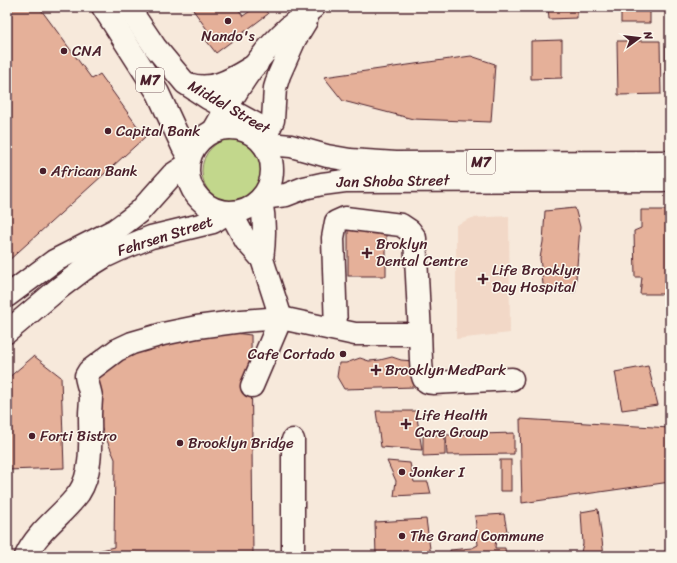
<svg xmlns="http://www.w3.org/2000/svg" width="677" height="563" font-family="Sriracha,sans-serif">
<style>
.built{fill:#f2d8c7}
.green{fill:#c2d78c;stroke:#867b5c}
.building{fill:#e5b099;stroke:#4a1f2b}
.lines{fill:none;stroke-linecap:round;stroke-linejoin:round}
.minor-casing{stroke:#4a1f2b;stroke-width:25}
.major-casing{stroke:#4a1f2b;stroke-width:25}
.minor{stroke:#fbf7ec;stroke-width:22}
.major{stroke:#fbf7ec;stroke-width:22}
.poi-dot{fill:#4a1f2b;stroke:#fbf7ec;stroke-width:1.5}
.labels{text-anchor:middle;stroke-width:3;stroke-linejoin:round;paint-order:stroke}
.shield{fill:#fbf7ec;stroke:#7f6065;stroke-width:1}
.shield-label{font-size:14px;font-weight:bold;fill:#4a1f2b}
.poi-label{font-size:15px;fill:#4a1f2b;stroke:#fbf7ec;text-anchor:start}
.street-label{font-size:15px;fill:#4a1f2b;stroke:#fbf7ec}
</style>
<rect width="100%" height="100%" fill="#f7e9db"/>
<filter id="ink" filterUnits="userSpaceOnUse"><feTurbulence type="fractalNoise" baseFrequency=".025" numOctaves="2"/><feDisplacementMap in="SourceGraphic" scale="8" xChannelSelector="R" yChannelSelector="G"/><feConvolveMatrix kernelMatrix="1 2 1 2 8 2 1 2 1" color-interpolation-filters="sRGB"/></filter>
<g filter="url(#ink)">
<polygon class="built" points="509,216 510,333 456,339 456,225 472,218"/>
<circle class="green" cx="235" cy="171" r="33"/>
<g class="building">
<polygon points="7,7 39,7 92,79 100,74 145,137 7,262"/>
<polygon points="191,7 237,7 243,16 256,7 263,7 268,14 216,53 205,39 211,35"/>
<polygon points="548,7 577,7 577,18 549,19"/>
<rect x="621" y="7" width="29" height="16"/>
<polygon points="562,40 562,78 531,79 531,41"/>
<polygon points="617,41 660,41 661,94 618,95"/>
<polygon points="670,45 670,74 666,74 666,46"/>
<polygon points="471,56 495,64 491,122 413,119 343,101 324,77"/>
<polygon points="575,208 580,227 575,292 544,293 540,258 543,242 545,211"/>
<polygon points="641,210 670,210 670,294 640,294 642,277 635,277 634,231 641,228"/>
<rect x="348" y="230" width="38" height="46"/>
<polygon points="218,331 251,335 253,556 77,556 114,547 115,459 101,427 87,375 123,349"/>
<polygon points="34,356 61,377 64,468 7,470 7,379"/>
<polygon points="392,357 401,360 413,361 415,387 344,389 337,377 339,363 346,363 360,358 369,361 380,360"/>
<polygon points="648,366 658,405 622,410 615,372"/>
<polygon points="376,411 416,411 422,450 381,447"/>
<polygon points="520,419 670,428 670,482 522,503"/>
<polygon points="514,433 514,454 447,455 446,435"/>
<polygon points="423,435 445,435 445,455 423,456"/>
<rect x="500" y="460" width="11" height="31"/>
<polygon points="387,461 410,463 414,482 428,482 431,494 394,496 396,481"/>
<polygon points="598,509 604,556 580,556 583,544 581,512"/>
<polygon points="504,514 508,537 496,537 495,548 505,548 506,556 451,556 450,550 472,548 478,545 475,516"/>
<polygon points="426,519 431,556 376,556 375,522"/>
</g>
<g class="lines">
<g class="minor-casing">
<g id="minor">
<path d="M 214,130 C 234,94 257,56 288,28 C 296,21 305,14 314,7"/>
<polyline points="263,143 273,120 275,88 279,75 295,39 306,21"/>
<path d="M 261,199 C 265,220 265,238 262,259"/>
<polyline points="231,213 246,241 262,259 281,318"/>
<polyline points="7,296 54,261 115,230 126,222 139,212 172,175 187,165"/>
<polyline points="7,332 58,289 83,270 104,257 119,250 151,237 213,222 227,213"/>
<path d="M 420,334 C 421,344 420,372 424,379 C 426,382 430,383 433,383 L 512,379"/>
<polyline points="252,386 281,318"/>
<path d="M 26,556 C 37,531 63,515 79,493 C 93,472 90,439 90,415 C 90,409 91,403 91,397 C 90,390 87,383 86,376 L 89,371 L 117,350 L 132,343 L 163,334 L 197,327 L 242,321 L 281,318 L 355,334 L 420,334 L 415,238 L 410,231 L 401,225 L 345,218 L 336,222 L 333,238 L 336,330"/>
<polyline points="293,556 293,440"/>
</g>
</g>
<g class="major-casing">
<g id="major">
<polyline points="103,7 158,93 183,147 189,157"/>
<polyline points="128,7 155,47 185,83 208,98 261,127"/>
<path d="M 188,84 C 214,93 235,77 257,64"/>
<circle cx="230" cy="170" r="42"/>
<polyline points="266,148 280,145 291,146 327,156 350,160 396,163 670,162"/>
<polyline points="262,198 286,195 304,188 322,184 345,181 670,180"/>
</g>
</g>
<use href="#minor" class="minor"/>
<use href="#major" class="major"/>
</g>
</g>
<g class="poi-dot">
<circle cx="228" cy="21" r="4"/>
<circle cx="64" cy="51" r="4"/>
<circle cx="108" cy="131" r="4"/>
<circle cx="43" cy="171" r="4"/>
<path d="M365 247h4v4h4v4h-4v4h-4v-4h-4v-4h4z"/>
<path d="M481 273h4v4h4v4h-4v4h-4v-4h-4v-4h4z"/>
<circle cx="343" cy="354" r="4"/>
<path d="M374 364h4v4h4v4h-4v4h-4v-4h-4v-4h4z"/>
<path d="M404 418h4v4h4v4h-4v4h-4v-4h-4v-4h4z"/>
<circle cx="32" cy="436" r="4"/>
<circle cx="180" cy="443" r="4"/>
<circle cx="402" cy="472" r="4"/>
<circle cx="402" cy="536" r="4"/>
</g>
<g class="labels">
<g class="shield">
<rect x="136" y="68" width="28" height="24" rx="3"/>
<rect x="467" y="150" width="28" height="24" rx="3"/>
</g>
<g class="shield-label">
<text x="150" y="85">M7</text>
<text x="481" y="167">M7</text>
</g>
<g class="poi-label">
<text x="228" y="41" text-anchor="middle">Nando's</text>
<text x="72" y="56">CNA</text>
<text x="116" y="136">Capital Bank</text>
<text x="51" y="176">African Bank</text>
<text x="376" y="249">Broklyn<tspan x="376" dy="17">Dental Centre</tspan></text>
<text x="492" y="275">Life Brooklyn<tspan x="492" dy="17">Day Hospital</tspan></text>
<text x="335" y="359" text-anchor="end">Cafe Cortado</text>
<text x="385" y="375">Brooklyn MedPark</text>
<text x="415" y="420">Life Health<tspan x="415" dy="17">Care Group</tspan></text>
<text x="40" y="441">Forti Bistro</text>
<text x="188" y="448">Brooklyn Bridge</text>
<text x="410" y="477">Jonker I</text>
<text x="410" y="541">The Grand Commune</text>
</g>
<g class="street-label">
<text transform="translate(229 107) rotate(30)" y="5">Middel Street</text>
<text transform="translate(393 181) rotate(-1)" y="5">Jan Shoba Street</text>
<text transform="translate(165 236) rotate(-18)" y="5">Fehrsen Street</text>
</g>
</g>
<rect width="677" height="563" fill="none" stroke="#fbf7ec" stroke-width="24"/>
<rect x="12" y="12" width="653" height="539" fill="none" stroke="#4a1f2b" stroke-width="1.5" filter="url(#ink)"/>
<g transform="translate(639 38) rotate(75)" stroke="#fbf7ec" stroke-width="3" paint-order="stroke">
<path d="M0-3L7 15L0 10L-7 15Z" fill="#4a1f2b"/>
<text y="-6" font-size="11" font-weight="bold" text-anchor="middle" fill="#4a1f2b">N</text>
</g>
</svg>
